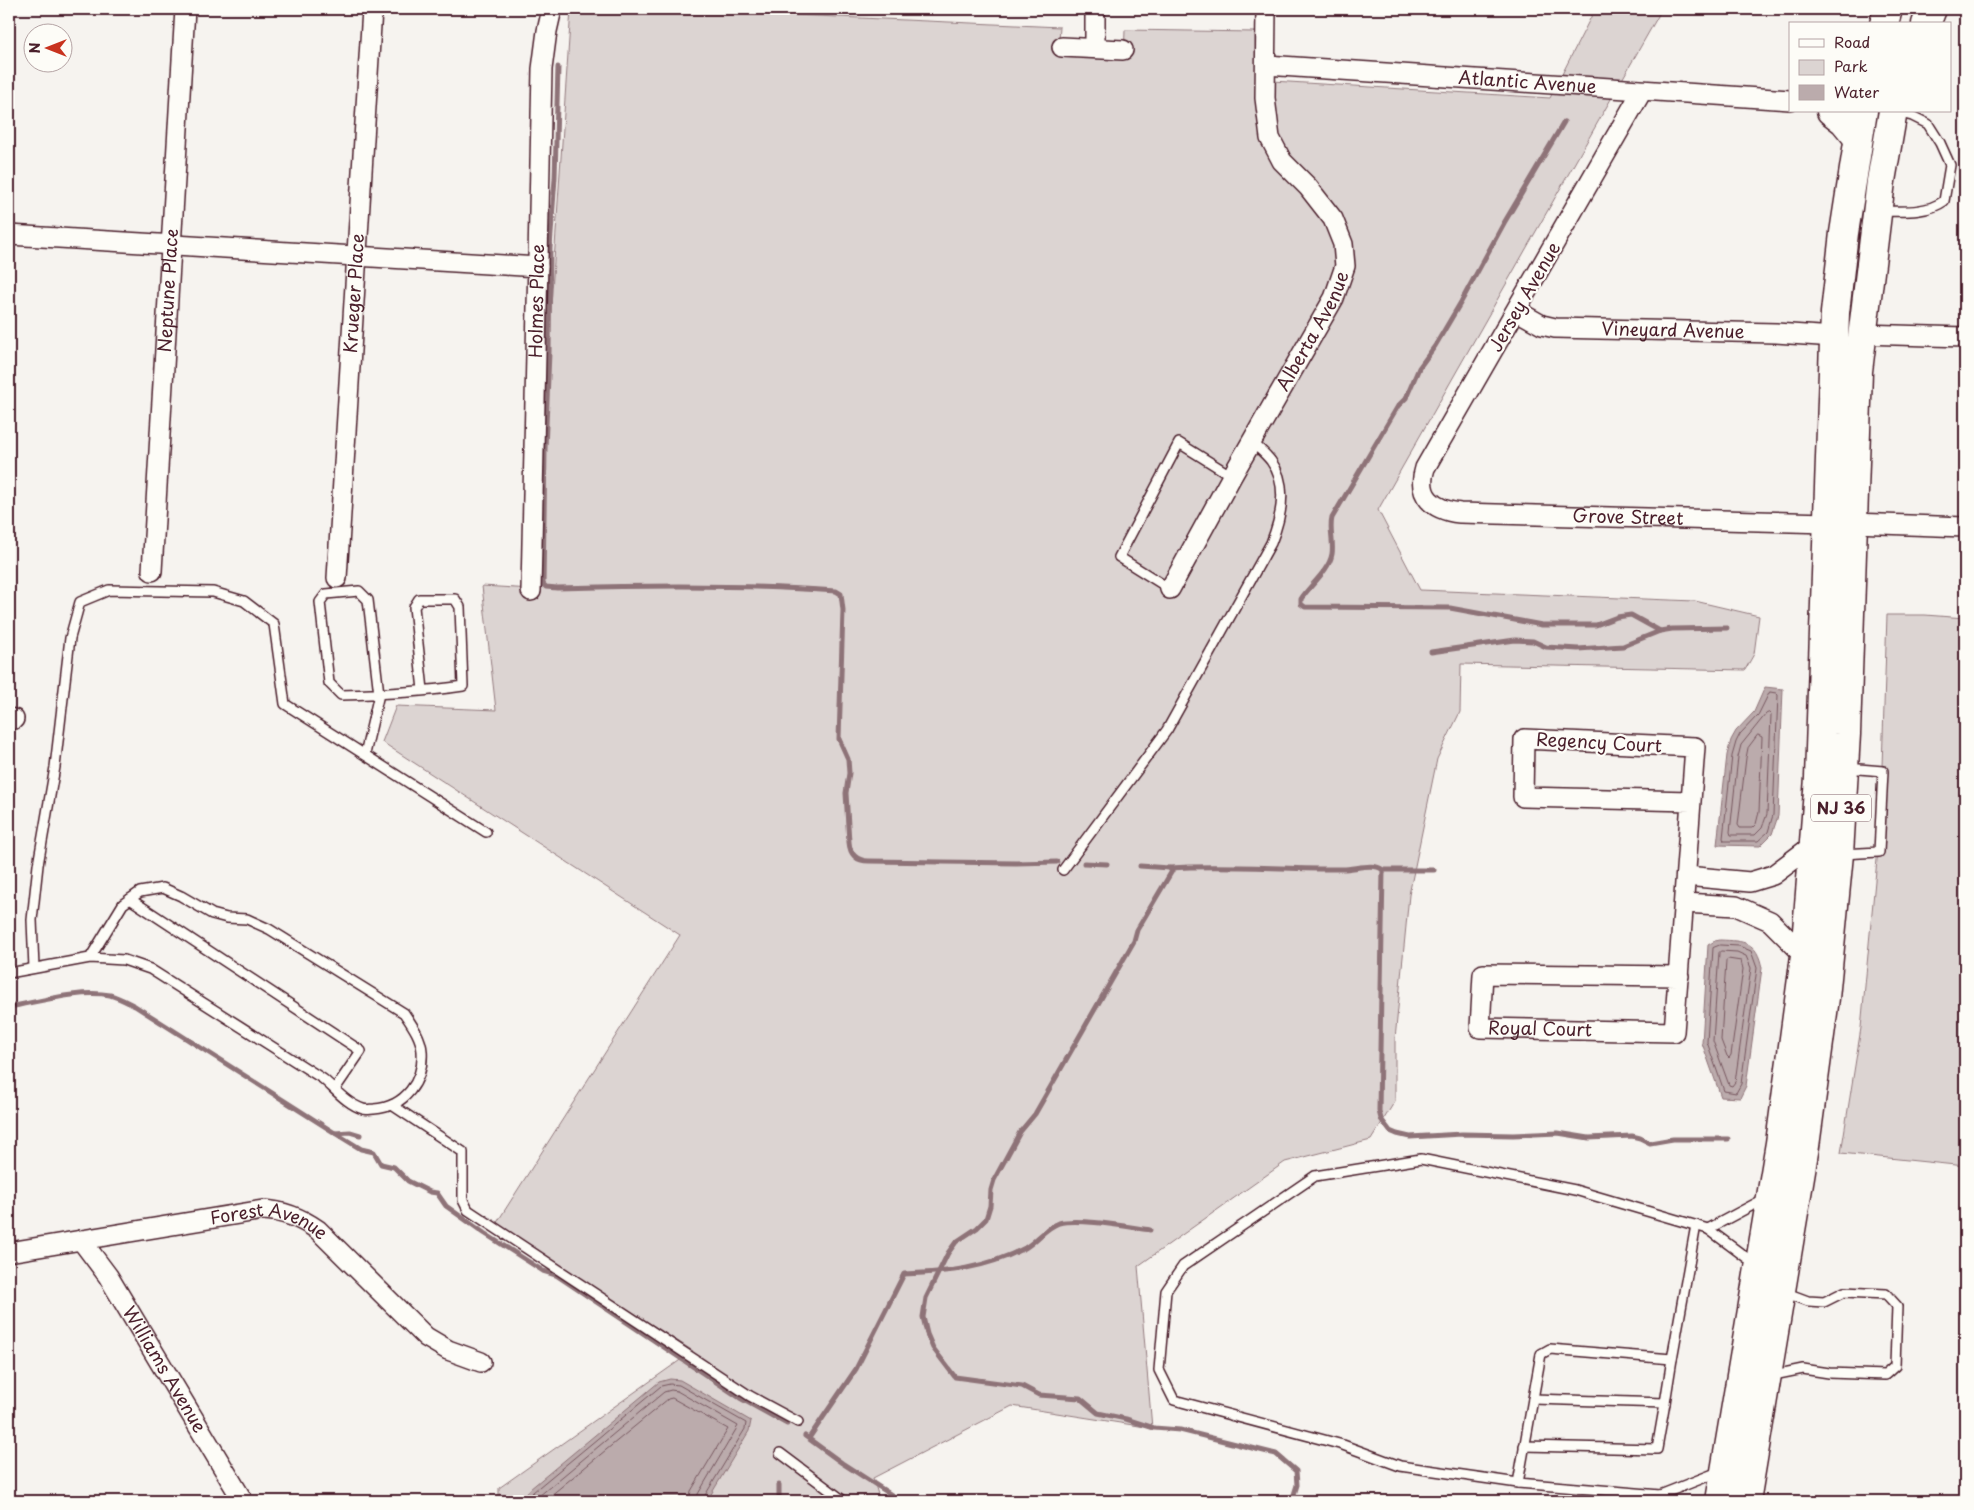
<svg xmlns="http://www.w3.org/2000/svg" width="1974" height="1510" font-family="'Playpen Sans',sans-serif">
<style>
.green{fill:#dcd4d2;stroke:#937a7e}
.water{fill:#bbabac;stroke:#8e7378}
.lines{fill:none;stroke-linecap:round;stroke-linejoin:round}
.shore{stroke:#77575f;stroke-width:1}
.stream{stroke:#8e7378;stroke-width:5}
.lane-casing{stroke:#4a1f2b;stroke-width:12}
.street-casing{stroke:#4a1f2b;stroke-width:22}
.highway-casing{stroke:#4a1f2b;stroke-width:31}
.lane{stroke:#fdfcf7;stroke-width:9}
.street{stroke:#fdfcf7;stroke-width:19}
.highway{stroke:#fdfcf7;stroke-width:28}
.labels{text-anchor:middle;stroke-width:4.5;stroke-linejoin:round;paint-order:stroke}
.shield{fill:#fdfcf7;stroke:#806168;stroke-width:1}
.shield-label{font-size:16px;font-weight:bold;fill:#4a1f2b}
.street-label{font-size:18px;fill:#4a1f2b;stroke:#fdfcf7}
</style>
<rect width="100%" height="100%" fill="#f6f3ef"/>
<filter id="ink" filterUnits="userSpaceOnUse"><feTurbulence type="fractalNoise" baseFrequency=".02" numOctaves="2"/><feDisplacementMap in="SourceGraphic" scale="10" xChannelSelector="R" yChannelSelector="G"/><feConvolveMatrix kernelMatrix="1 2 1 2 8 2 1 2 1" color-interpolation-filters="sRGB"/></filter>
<g filter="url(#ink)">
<g class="green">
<polygon points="571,9 660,9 1060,27 1058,55 1124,59 1125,30 1255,32 1256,80 1550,98 1595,9 1662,9 1378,510 1420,590 1695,601 1759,616 1754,654 1745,670 1461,664 1460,712 1437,759 1409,895 1395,1039 1395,1101 1371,1140 1285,1162 1138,1266 1152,1428 1012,1406 873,1478 880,1501 499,1501 499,1488 693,1351 496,1224 680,935 382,742 396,706 496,710 482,586 532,589"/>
<polygon points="1887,615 1925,615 1965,618 1965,1166 1841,1153 1861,1028 1880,828"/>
</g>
<g class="water">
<polygon points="1765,687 1783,689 1778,816 1772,834 1760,846 1717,845 1727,755 1731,740 1736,731 1754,712"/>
<path d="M 1720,940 C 1744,941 1757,941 1762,968 L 1746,1086 L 1740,1098 L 1721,1097 L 1702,1043 L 1708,945 L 1715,941 Z"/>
<polygon points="670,1379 680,1380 751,1421 749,1431 707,1501 520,1501 530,1489 659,1382"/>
</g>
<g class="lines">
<g class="shore">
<polygon points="1770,692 1776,693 1778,695 1773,815 1768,832 1758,841 1724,841 1723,838 1732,756 1736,742 1740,734 1758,715"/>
<polygon points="1769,713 1771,715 1767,814 1762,828 1755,835 1731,835 1730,832 1738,757 1741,745 1766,714"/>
<polygon points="1758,735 1762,737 1759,812 1756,824 1752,828 1740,828 1738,825 1746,758 1748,748"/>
<polygon points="1720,945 1739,946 1751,951 1757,968 1741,1084 1736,1093 1724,1091 1707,1042 1713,948"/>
<polygon points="1721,951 1737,952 1746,956 1751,968 1735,1082 1732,1086 1729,1085 1713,1041 1719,953"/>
<polygon points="1728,959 1741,961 1743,969 1731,1055 1729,1058 1727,1056 1721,1040 1726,961"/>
<polyline points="525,1501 533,1492 661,1386 670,1384 679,1385 746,1423 745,1429 704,1497 703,1501"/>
<polyline points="533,1501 664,1392 671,1390 677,1391 738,1426 698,1494 696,1501"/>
<polyline points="544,1501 668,1399 672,1398 728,1429 691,1491 689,1501"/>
</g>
<g class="stream">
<path d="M 558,67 L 555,178 L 550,248 L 549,352 L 545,449 L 543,584 L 546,587 L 557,588 C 650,585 743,584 836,591 L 841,594 L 843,610 L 839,739 L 848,759 L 849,773 L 846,793 L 849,842 C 850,855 857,861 869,861 L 1016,863 L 1057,862"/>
<path d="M 1564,122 L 1504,223 L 1461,302 L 1435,346 L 1419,368 L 1406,398 L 1398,406 L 1332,518 C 1329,530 1334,542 1332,554 C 1329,571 1310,585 1301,599 L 1301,604 L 1305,607 L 1450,608 L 1542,625 L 1596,625 L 1617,617 L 1631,615 L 1660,631 L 1672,629 L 1727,628"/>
<polyline points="1431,652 1515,640 1533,641 1546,647 1578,649 1623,646 1660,631"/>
<polyline points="1084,863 1107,864"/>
<polyline points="1140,866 1169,868 1172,871 1137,930 1134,941 1035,1114 1020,1132 994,1180 991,1190 990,1206 986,1219 977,1228 956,1242 948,1253 926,1298 923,1317 927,1334 933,1348 955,1377 1022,1386 1039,1395 1080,1398 1098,1413 1126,1419 1154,1428 1180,1430 1276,1454 1296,1471 1297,1485 1292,1501"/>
<path d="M 1170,868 C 1228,864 1285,870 1343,869 C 1355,869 1374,862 1383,870 L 1379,1111 L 1381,1119 L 1390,1131 L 1397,1134 L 1410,1137 L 1462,1134 L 1513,1135 L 1558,1133 L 1589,1138 L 1632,1136 L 1640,1138 L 1650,1143 L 1673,1139 L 1728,1139"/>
<polyline points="1383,870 1434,870"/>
<path d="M 9,1007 C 38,1002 80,989 110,995 C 118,997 127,1002 135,1006 L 335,1133 L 350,1132 L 360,1135"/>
<polyline points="335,1133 361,1149 374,1152 381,1164 394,1167 408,1181 430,1192 437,1193 446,1206 484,1233 543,1271 556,1275 740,1398 787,1424"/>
<polyline points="805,1436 842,1463 901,1501"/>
<path d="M 809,1438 L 856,1369 L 904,1274 C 949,1272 984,1269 1025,1248 C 1037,1241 1045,1228 1059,1223 C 1079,1218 1128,1227 1150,1230"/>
<polyline points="779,1485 779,1501"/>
</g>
<g class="lane-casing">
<g id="lane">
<path d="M 1879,211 C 1901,211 1926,214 1944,201 L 1950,165 L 1940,143 L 1928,124 L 1912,116 L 1896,112"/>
<polyline points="1170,589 1119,557 1179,443 1232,476"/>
<path d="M 365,754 L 379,694 L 368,600 L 359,591 L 326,594 L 320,602 L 329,683 L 341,695 C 382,694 423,692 463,686 L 460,607 L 455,599 L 419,599 L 414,607 L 423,690"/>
<polyline points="1842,854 1879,852 1883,771 1847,768"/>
<path d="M 1063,870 L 1167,730 L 1271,543 C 1281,518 1289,485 1271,461 C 1266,454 1258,448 1252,442"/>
<polyline points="130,899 361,1051 335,1089"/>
<polyline points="34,968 32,920 38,865 55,767 70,638 80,602 109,590 213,592 244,601 274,624 285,704 486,832"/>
<path d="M 9,973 L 90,958 L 124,960 L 150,969 L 323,1079 C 335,1089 347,1104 363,1109 C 366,1110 371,1109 374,1109 C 405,1107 424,1081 422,1051 C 421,1037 412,1025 404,1013 L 269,929 L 247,919 L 227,918 L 212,914 L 181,896 L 163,888 L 140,892 L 123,904 L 90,958"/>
<polyline points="392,1105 463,1152 463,1200 468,1210 750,1396 798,1422"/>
<polyline points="1696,1225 1672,1359 1550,1349 1541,1354 1518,1483 1660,1495 1721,1471"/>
<polyline points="1708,1229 1766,1198"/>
<polyline points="1769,1376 1803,1369 1829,1373 1885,1375 1895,1366 1897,1306 1886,1294 1844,1292 1824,1302 1808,1301 1784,1292"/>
<polyline points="1533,1399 1665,1403 1672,1359"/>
<polyline points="1524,1446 1657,1449 1665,1403"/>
<polyline points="780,1453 844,1501"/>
<polyline points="1518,1483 1400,1466 1343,1445 1174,1400 1159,1370 1166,1291 1183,1266 1315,1176 1421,1159 1575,1190 1708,1229 1755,1264"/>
<polyline points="1660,1495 1668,1501"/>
</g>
</g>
<g class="street-casing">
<g id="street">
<polyline points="1062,47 1123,50"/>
<polyline points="1095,48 1095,9"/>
<path id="s1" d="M 1266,65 L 1790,100"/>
<path id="s2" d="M 1642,91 L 1425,468 C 1416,496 1433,510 1460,513 L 1828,523"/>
<polyline points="9,235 538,267"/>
<path id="s3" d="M 1517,311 L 1542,325 L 1555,328 L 1776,333 L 1834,337"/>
<polyline points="1861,334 1965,337"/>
<polyline points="1853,523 1965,527"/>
<path id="s4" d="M 152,571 L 185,9"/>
<path id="s5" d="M 337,578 L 372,9"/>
<path id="s6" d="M 1170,589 L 1232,476 L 1334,298 L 1345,266 L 1343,244 L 1333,219 L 1308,187 L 1282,161 L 1270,138 L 1265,98 L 1266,9"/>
<path id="s7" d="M 531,591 L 542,69 L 547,31 L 552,9"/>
<polyline points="9,718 14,719"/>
<polyline points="1686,876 1750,882 1773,875 1813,845"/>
<polyline points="1684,903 1736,906 1770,921 1805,956"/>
<path id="s8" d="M 1679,976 L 1483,974 L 1480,1028 L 1674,1032 L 1695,747 L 1524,739 L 1523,797 L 1691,801"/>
<path id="s9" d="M 81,1240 L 108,1276 L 243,1501"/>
<path id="s10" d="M 9,1252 L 263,1210 C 284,1211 301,1218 318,1230 L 426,1337 L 448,1350 L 481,1362"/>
</g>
</g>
<g class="highway-casing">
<g id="highway">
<polyline points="1884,24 1888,9"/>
<polyline points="1926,24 1932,9"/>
<polyline points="1831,111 1844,121 1858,138"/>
<polyline points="1720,1501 1780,1143 1805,956 1819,778 1835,313 1844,233 1863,111"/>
<polyline points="1746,1501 1805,1146 1825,998 1839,854 1846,734 1858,371 1881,181 1893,111"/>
</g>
</g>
<use href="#lane" class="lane"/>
<use href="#street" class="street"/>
<use href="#highway" class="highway"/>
</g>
</g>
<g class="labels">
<rect class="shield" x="1811" y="794.5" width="60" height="27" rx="4"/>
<g class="shield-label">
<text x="1841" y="814">NJ 36</text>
</g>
<g class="street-label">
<text dy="6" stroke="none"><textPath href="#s1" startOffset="262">Atlantic Avenue</textPath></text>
<text dy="6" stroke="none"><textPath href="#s4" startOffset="281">Neptune Place</textPath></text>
<text dy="6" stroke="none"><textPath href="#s5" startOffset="285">Krueger Place</textPath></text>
<text transform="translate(1525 297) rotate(-60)" y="6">Jersey Avenue</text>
<text dy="6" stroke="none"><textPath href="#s7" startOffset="290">Holmes Place</textPath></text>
<text dy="6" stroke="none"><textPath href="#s6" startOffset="295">Alberta Avenue</textPath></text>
<text dy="6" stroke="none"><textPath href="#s3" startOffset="160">Vineyard Avenue</textPath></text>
<text dy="6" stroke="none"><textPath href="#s2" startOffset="671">Grove Street</textPath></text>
<text transform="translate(1599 743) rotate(3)" y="6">Regency Court</text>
<text dy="6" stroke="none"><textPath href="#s8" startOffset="310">Royal Court</textPath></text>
<text dy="6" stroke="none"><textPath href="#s10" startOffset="265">Forest Avenue</textPath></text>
<text dy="6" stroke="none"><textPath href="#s9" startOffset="154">Williams Avenue</textPath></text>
</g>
</g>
<rect width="1974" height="1510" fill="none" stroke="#fdfcf7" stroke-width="30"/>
<rect x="15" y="15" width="1944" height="1480" fill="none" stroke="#4a1f2b" stroke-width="2" filter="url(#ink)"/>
<rect x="1789" y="22" width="162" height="90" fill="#fdfcf7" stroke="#b5a4a5"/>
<rect x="1799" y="39" width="25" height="8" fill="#fdfcf7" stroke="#b5a4a5"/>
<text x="1834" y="48" font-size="15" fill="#4a1f2b">Road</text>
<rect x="1799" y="60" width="25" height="15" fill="#dcd4d2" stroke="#b5a4a5"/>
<text x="1834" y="72" font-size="15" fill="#4a1f2b">Park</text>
<rect x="1799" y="85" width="25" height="15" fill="#bbabac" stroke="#b5a4a5"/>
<text x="1834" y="98" font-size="15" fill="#4a1f2b">Water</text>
<g transform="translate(48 48) rotate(270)"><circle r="24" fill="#fdfcf7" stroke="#b5a4a5"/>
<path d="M0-4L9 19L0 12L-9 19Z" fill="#c8321e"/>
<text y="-8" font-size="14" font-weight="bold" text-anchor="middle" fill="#4a1f2b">N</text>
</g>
</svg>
